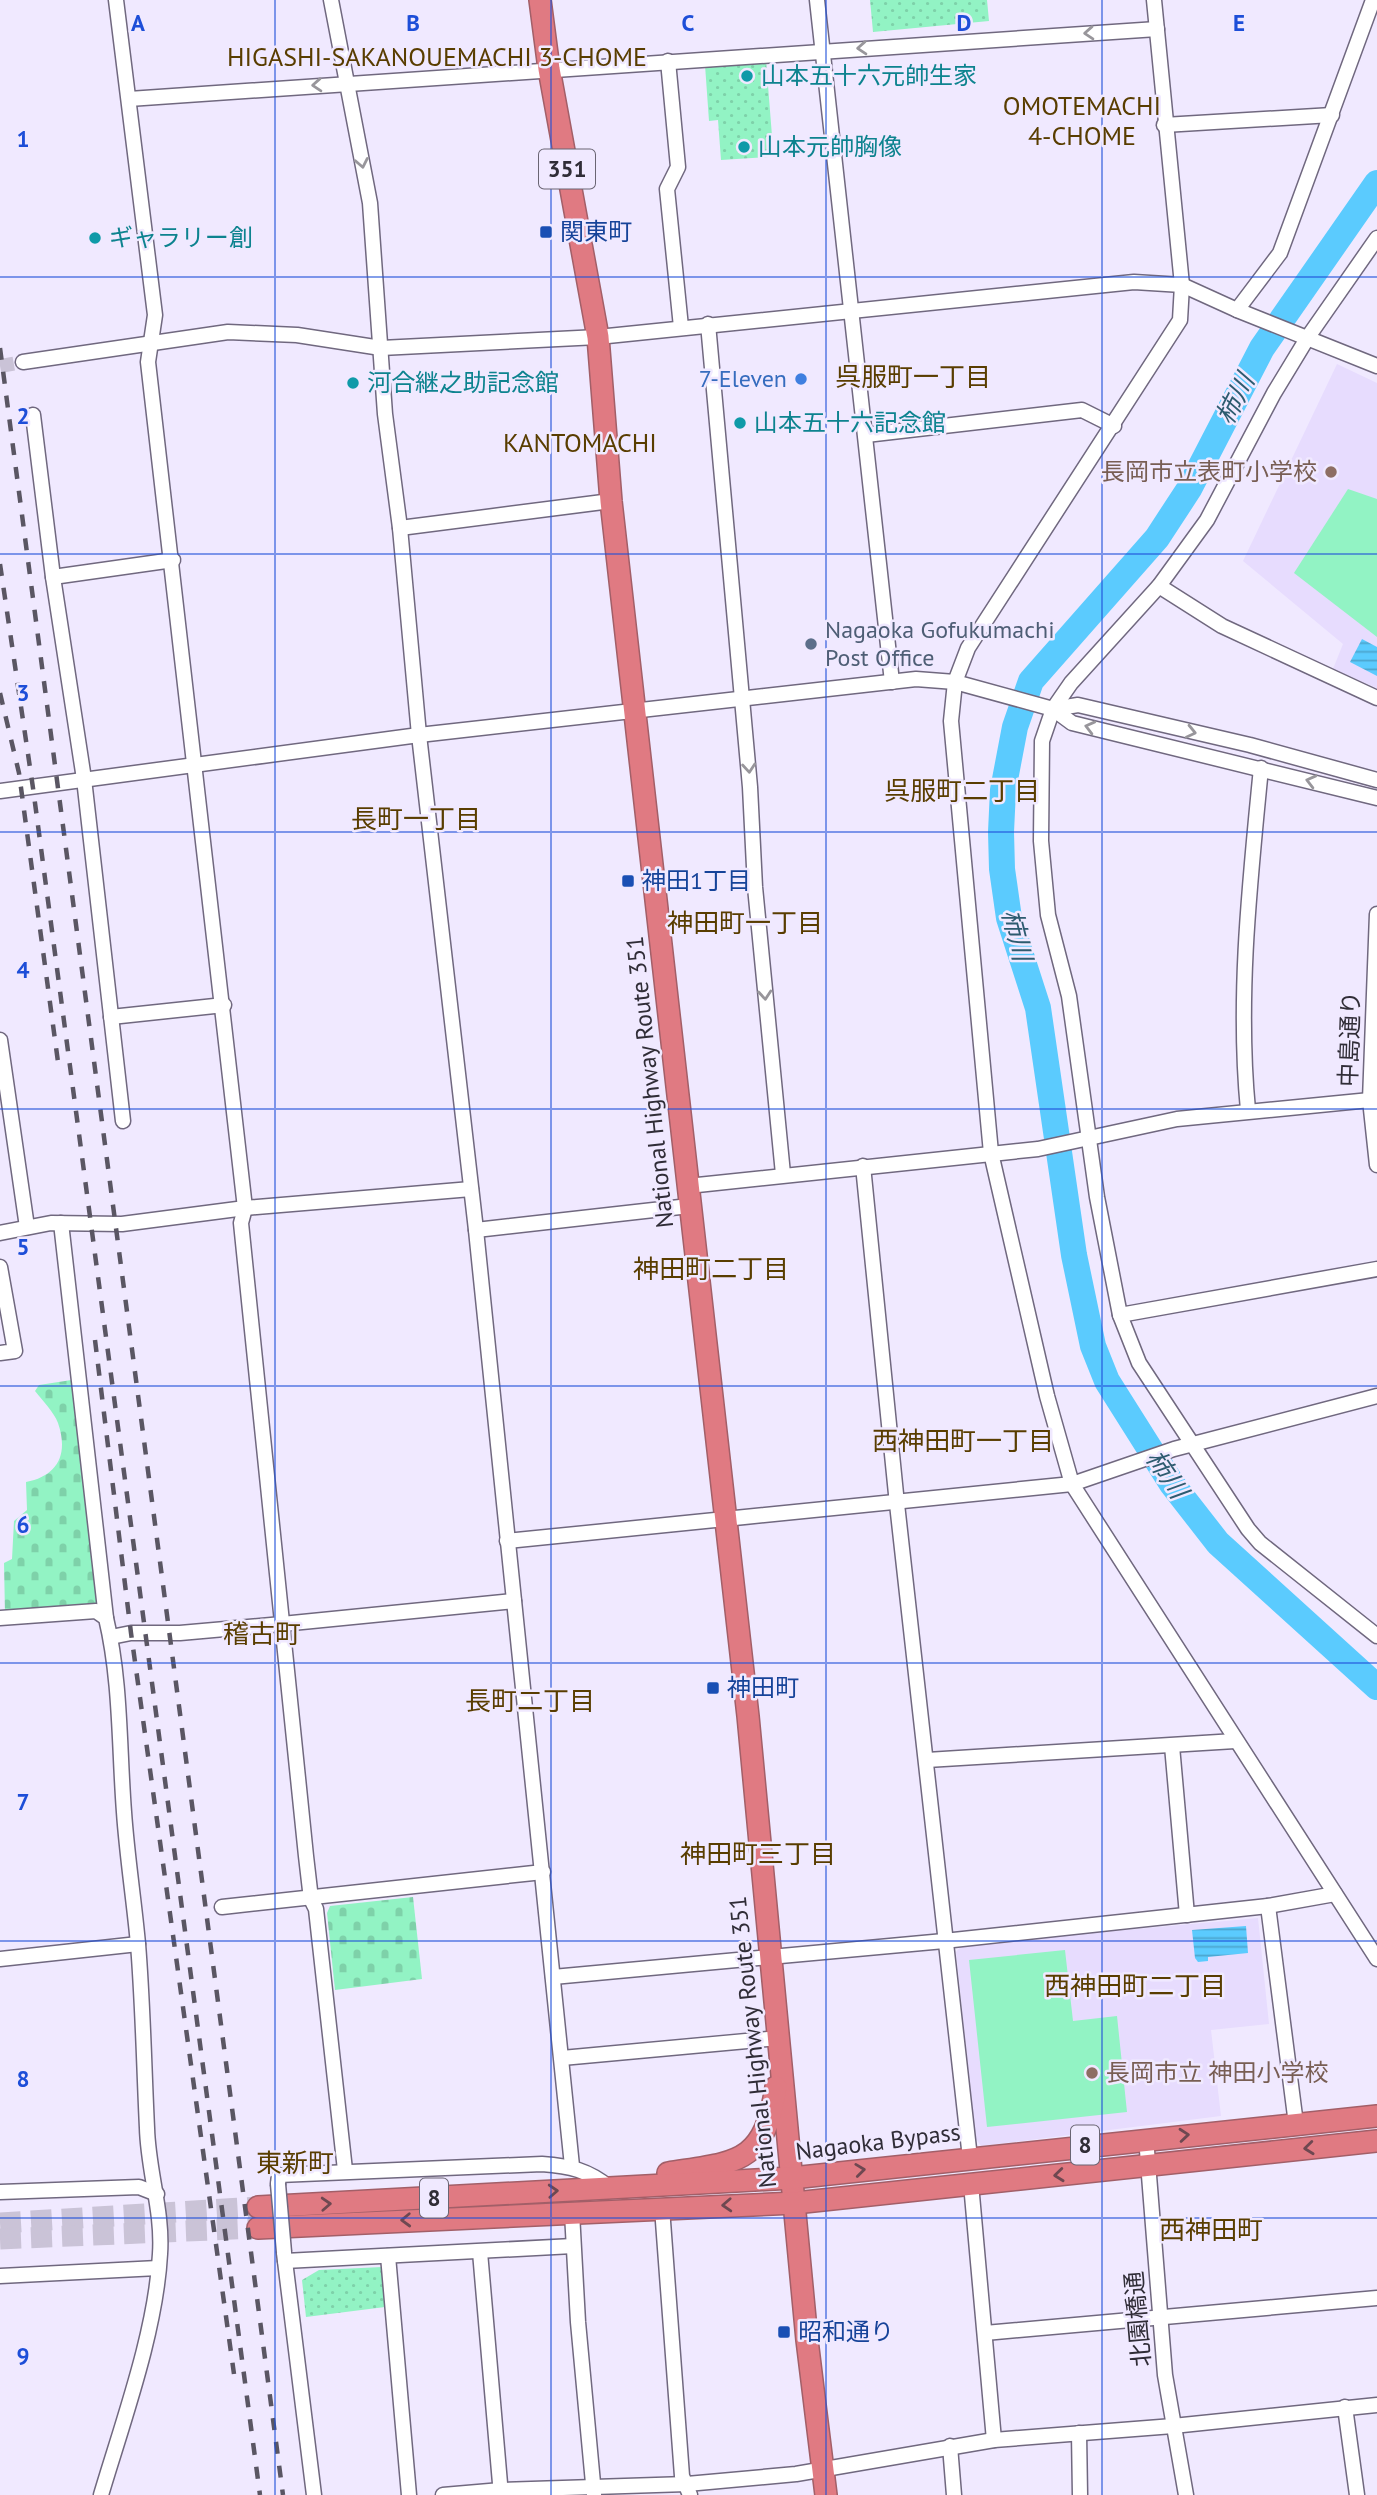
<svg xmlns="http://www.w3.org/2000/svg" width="1377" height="2495" font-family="'PT Sans','Noto Sans JP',sans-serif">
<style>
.built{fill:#e7dcfe}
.grass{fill:#92f3c4}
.cemetery{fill:url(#cemetery-stones)}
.park{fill:url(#park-dots)}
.water{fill:url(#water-rules)}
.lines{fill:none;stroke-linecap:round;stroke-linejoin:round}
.river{stroke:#5bcbfe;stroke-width:26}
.minor-tunnel{stroke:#cac3d7;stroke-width:14;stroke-dasharray:14 7;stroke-linecap:butt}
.highway-tunnel{stroke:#cac3d7;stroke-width:21;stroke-dasharray:21 10;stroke-linecap:butt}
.minor-casing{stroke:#70687f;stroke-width:17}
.highway-casing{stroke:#a25f68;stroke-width:24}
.minor{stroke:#fff;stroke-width:14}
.highway{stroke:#e07a82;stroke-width:21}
.rail{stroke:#5a5663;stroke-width:4.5;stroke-dasharray:12 12;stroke-linecap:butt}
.minor-bridge-casing{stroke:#70687f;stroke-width:17;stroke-linecap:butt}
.minor-bridge{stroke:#fff;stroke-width:14}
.oneway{stroke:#98969b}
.oneway2{stroke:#6e4851}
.grid{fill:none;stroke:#1d4ed8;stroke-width:2;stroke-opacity:0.55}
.culture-dot{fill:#0f9aa8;stroke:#f0e9ff;stroke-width:2.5}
.transit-dot{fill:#1a4fb4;stroke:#f0e9ff;stroke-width:2.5}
.shop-dot{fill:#3f7fe0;stroke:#f0e9ff;stroke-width:2.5}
.education-dot{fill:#8d6e63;stroke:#f0e9ff;stroke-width:2.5}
.service-dot{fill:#5c6f8a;stroke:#f0e9ff;stroke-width:2.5}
.labels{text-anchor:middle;stroke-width:5;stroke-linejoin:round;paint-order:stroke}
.shield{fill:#f0e9ff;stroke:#6a6573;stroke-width:2}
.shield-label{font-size:23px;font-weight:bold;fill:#302d37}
.culture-label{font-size:24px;fill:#0d838f;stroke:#f0e9ff;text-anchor:start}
.transit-label{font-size:24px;fill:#164399;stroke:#f0e9ff;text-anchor:start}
.shop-label{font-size:24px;fill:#366cbe;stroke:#f0e9ff;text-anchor:end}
.education-label{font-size:24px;fill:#785e54;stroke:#f0e9ff;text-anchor:end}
.service-label{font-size:24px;fill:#4e5e75;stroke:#f0e9ff;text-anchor:start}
.street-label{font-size:24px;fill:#302d37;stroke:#f0e9ff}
.neighbourhood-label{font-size:26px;fill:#593d00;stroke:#f0e9ff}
.water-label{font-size:26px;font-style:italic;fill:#2d5b70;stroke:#f0e9ff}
.grid-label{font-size:23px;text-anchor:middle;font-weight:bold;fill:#1d4ed8;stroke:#f0e9ff;stroke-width:5;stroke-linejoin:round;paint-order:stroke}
</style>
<defs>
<pattern id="cemetery-stones" width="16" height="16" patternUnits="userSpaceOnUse" patternTransform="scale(1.75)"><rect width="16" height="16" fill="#92f3c4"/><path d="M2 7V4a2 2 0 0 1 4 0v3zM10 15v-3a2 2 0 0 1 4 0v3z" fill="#7ed1a9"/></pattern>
<pattern id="park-dots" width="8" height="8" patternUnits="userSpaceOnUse" patternTransform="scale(1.75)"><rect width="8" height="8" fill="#92f3c4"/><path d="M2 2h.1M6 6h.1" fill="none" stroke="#7ed1a9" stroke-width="1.8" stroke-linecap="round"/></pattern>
<pattern id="water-rules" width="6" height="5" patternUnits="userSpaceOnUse" patternTransform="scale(1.75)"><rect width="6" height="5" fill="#5bcbfe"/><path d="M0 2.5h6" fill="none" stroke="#4ca5ce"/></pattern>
</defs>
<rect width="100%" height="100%" fill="#f0e9ff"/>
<g class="built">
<polygon points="1337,364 1377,383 1377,688 1333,669 1343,644 1243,561"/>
<polygon points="1258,1918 1269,2024 1211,2030 1221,2116 981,2146 976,2139 956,1952 962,1945"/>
</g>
<g class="grass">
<polygon points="1348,489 1377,499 1377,637 1294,573"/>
<polygon points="1065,1950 1073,2021 1117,2016 1127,2112 987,2127 969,1960"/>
</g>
<g class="cemetery">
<path d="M 78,1379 L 98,1606 L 5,1614 L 4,1563 L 12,1559 L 14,1521 L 27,1510 L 26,1482 C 57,1476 69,1455 58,1423 C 54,1412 42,1400 35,1391 L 39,1385 Z"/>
<polygon points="413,1897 422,1979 335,1990 327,1913 330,1906"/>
</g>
<g class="park">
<polygon points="870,0 987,0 989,21 873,32"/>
<polygon points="766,60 772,136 766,137 768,157 721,160 718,120 709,121 705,65"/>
<polygon points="382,2267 385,2307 306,2317 302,2280 319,2270"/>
</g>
<g class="water">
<polygon points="1362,639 1377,647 1377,676 1350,662"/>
<polygon points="1246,1926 1248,1953 1208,1957 1208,1961 1198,1962 1195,1958 1192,1930"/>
</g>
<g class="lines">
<polyline class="river" points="1377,183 1262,348 1189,489 1157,538 1031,681 1015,727 1003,790 1001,832 1002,869 1009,918 1038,1008 1074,1255 1093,1346 1107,1381 1172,1484 1218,1543 1377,1687"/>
<polyline class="minor-tunnel" points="0,366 23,362"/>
<g class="highway-tunnel">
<polyline points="0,2223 258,2207"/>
<polyline points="0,2239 258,2228"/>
</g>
<g class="minor-casing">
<g id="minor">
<polyline points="116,0 155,315 148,362 245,1208 241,1223 306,1856 311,1899 316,1909 345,2170"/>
<polyline points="331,0 370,203 385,414 400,528 419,735 476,1230 572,2166"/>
<polyline points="817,0 892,682"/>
<polyline points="1154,0 1182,285 1180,320 968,648 955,682 951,721 991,1153 1047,1396 1072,1484 1377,1959"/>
<polyline points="668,61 678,167 667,189 681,327"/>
<polyline points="129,99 1157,29"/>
<polyline points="1164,125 1332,115"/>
<polyline points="1377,238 1308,337 1274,393 1207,520 1159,586 1071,683 1053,709 1042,741 1041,841 1048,915 1069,996 1097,1197 1120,1315 1139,1363 1248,1529 1260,1543 1377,1636"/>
<polyline points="1237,310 1377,366"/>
<polyline points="708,324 750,787 755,887 783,1174"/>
<polyline points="23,362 228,332 297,335 381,348 598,337 1134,282 1182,285 1237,310 1280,253 1373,0"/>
<polyline points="33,415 53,577 84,779 123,1121"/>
<polyline points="866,435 1082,410 1114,426"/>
<polyline points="400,528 611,501"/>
<polyline points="53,577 173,560"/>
<polyline points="1159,586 1222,626 1377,698"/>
<polyline points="1053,709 1072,723 1377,798"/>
<polyline points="0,791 419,735 916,679 955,682 1053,709 1078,705 1250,745 1377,780"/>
<polyline points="1377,914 1370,1100 1377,1165"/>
<polyline points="111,1017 224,1005"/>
<polyline points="0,1040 27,1227"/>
<path d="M 1248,1110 C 1237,997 1250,881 1261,768"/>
<polyline points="863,1166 897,1504 970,2158"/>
<polyline points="688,1186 1038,1149 1177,1119 1370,1100"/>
<polyline points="61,1223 106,1618"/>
<polyline points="476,1230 689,1206"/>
<polyline points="0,1233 51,1223 122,1224 245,1208 471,1189"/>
<polyline points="0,1267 15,1351 0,1353"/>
<polyline points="1120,1315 1377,1269"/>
<polyline points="507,1541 1072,1484 1174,1449 1377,1396"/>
<path d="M 0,1618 L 96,1611 L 106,1618 C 121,1681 119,1747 124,1812 C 127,1856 134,1900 138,1944 C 143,2005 144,2067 147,2128 C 148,2171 163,2211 160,2254 C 156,2331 123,2421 101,2495"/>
<polyline points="111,1637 131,1633 180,1633 282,1624 514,1601"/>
<polyline points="1172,1746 1187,1915"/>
<polyline points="927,1760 1235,1741"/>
<polyline points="1268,1906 1296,2124"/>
<polyline points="222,1907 543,1872"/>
<polyline points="0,1959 138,1944"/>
<polyline points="553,1977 944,1941 1268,1906 1335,1894"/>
<polyline points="562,2058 779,2038"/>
<polyline points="1146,2138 1165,2375 1186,2495"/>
<path d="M 278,2184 L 279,2175 L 542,2164 C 570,2166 588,2170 610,2188"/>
<polyline points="971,2184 994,2440"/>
<polyline points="0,2192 139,2187 157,2194"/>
<polyline points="662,2208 682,2476 690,2495"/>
<polyline points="572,2213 578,2322 594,2494"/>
<polyline points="480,2252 501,2495"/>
<polyline points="284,2253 314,2495"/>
<polyline points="388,2256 409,2495"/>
<polyline points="285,2261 573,2246"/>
<polyline points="0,2276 158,2268"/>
<polyline points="985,2333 1377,2298"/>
<polyline points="1345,2407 1357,2495"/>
<polyline points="1079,2433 1080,2495"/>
<polyline points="950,2446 954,2495"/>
<polyline points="443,2495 501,2490 687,2484 796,2474 994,2440 1173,2426 1377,2405"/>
</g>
</g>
<g class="highway-casing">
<g id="highway">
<polyline points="540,0 549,69 598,337 611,501 748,1716 807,2340 826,2495"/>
<path d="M 668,2173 C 737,2162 764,2165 776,2087"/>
<polyline points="258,2207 792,2178 1377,2116"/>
<polyline points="258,2228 795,2203 1377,2141"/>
</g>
</g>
<use href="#minor" class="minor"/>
<use href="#highway" class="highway"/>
<g class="rail">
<polyline points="0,348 283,2495"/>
<polyline points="0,564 33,788 260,2495"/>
<polyline points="0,693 19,773 58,1062"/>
<polyline points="95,1340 131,1633 234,2374"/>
</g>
<g class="minor-bridge-casing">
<polyline id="minor-bridge" points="278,2184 284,2252"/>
</g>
<use href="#minor-bridge" class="minor-bridge"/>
</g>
<defs><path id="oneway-chevron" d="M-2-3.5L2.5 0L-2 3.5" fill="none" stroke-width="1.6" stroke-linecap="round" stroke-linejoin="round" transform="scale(1.75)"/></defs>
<g class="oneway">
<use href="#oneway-chevron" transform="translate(1089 33) rotate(176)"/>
<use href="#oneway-chevron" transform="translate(862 48) rotate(176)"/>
<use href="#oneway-chevron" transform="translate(317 85) rotate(176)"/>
<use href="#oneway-chevron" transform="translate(362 163) rotate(79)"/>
<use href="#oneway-chevron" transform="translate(1090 727) rotate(-166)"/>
<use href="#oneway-chevron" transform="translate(1191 732) rotate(13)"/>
<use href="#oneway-chevron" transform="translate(749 768) rotate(85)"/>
<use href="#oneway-chevron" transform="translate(1311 781) rotate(-166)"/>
<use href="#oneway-chevron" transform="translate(765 995) rotate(85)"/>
</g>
<g class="oneway2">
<use href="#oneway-chevron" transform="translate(1184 2135) rotate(-5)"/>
<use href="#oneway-chevron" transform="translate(1309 2148) rotate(174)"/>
<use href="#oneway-chevron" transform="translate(860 2170) rotate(-7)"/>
<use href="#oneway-chevron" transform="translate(1059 2175) rotate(174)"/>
<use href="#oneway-chevron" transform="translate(553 2191) rotate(-3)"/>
<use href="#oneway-chevron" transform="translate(326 2204) rotate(-3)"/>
<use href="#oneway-chevron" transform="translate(727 2205) rotate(177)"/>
<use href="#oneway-chevron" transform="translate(406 2220) rotate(178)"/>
</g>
<path class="grid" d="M 275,0 L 275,2495M 551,0 L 551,2495M 826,0 L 826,2495M 1102,0 L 1102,2495M 0,277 L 1377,277M 0,554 L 1377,554M 0,832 L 1377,832M 0,1109 L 1377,1109M 0,1386 L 1377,1386M 0,1663 L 1377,1663M 0,1941 L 1377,1941M 0,2218 L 1377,2218"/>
<g class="culture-dot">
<circle cx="747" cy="76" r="7"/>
<circle cx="744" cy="147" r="7"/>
<circle cx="95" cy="238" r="7"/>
<circle cx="353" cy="383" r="7"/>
<circle cx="740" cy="423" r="7"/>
</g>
<g class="transit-dot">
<rect x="539" y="225" width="14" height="14" rx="3.5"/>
<rect x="621" y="874" width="14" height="14" rx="3.5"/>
<rect x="706" y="1681" width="14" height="14" rx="3.5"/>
<rect x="777" y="2325" width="14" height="14" rx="3.5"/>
</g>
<circle class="shop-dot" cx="801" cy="379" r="7"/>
<g class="education-dot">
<circle cx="1331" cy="472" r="7"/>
<circle cx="1092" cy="2073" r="7"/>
</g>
<circle class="service-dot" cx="811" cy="644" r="7"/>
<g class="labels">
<g class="shield">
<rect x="539" y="149.5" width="56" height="39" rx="5"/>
<rect x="1071" y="2125.5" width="28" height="39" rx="5"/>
<rect x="420" y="2178.5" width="28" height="39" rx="5"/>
</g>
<g class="shield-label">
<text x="567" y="177">351</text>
<text x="1085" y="2153">8</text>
<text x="434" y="2206">8</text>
</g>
<g class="culture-label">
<text x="761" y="84">山本五十六元帥生家</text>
<text x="758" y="155">山本元帥胸像</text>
<text x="109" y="246">ギャラリー創</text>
<text x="367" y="391">河合継之助記念館</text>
<text x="754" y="431">山本五十六記念館</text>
</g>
<g class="transit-label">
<text x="560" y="240">関東町</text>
<text x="642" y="889">神田1丁目</text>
<text x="727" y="1696">神田町</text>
<text x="798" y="2340">昭和通り</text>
</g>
<g class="shop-label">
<text x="787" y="387">7-Eleven</text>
</g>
<g class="education-label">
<text x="1317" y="480">長岡市立表町小学校</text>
<text x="1106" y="2081" text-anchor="start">長岡市立 神田小学校</text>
</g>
<g class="service-label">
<text x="825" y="638">Nagaoka Gofukumachi<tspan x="825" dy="28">Post Office</tspan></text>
</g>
<g class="street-label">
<text transform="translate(1350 1039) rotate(-88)" y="8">中島通り</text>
<text transform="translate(650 1082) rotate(-96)" y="8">National Highway Route 351</text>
<text transform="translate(753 2042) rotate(-96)" y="8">National Highway Route 351</text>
<text transform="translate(878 2142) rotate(-7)" y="8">Nagaoka Bypass</text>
<text transform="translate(1138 2319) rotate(-95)" y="8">北園橋通</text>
</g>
<g class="neighbourhood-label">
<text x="437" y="66">HIGASHI-SAKANOUEMACHI 3-CHOME</text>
<text x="1082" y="115">OMOTEMACHI<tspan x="1082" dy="30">4-CHOME</tspan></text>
<text x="913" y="386">呉服町一丁目</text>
<text x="580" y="452">KANTOMACHI</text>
<text x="962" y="800">呉服町二丁目</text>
<text x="416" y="828">長町一丁目</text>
<text x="745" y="932">神田町一丁目</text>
<text x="711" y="1278">神田町二丁目</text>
<text x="963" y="1450">西神田町一丁目</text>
<text x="262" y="1643">稽古町</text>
<text x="530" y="1710">長町二丁目</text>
<text x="758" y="1863">神田町三丁目</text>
<text x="1135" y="1995">西神田町二丁目</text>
<text x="295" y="2172">東新町</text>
<text x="1211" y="2239">西神田町</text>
</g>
<g class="water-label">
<text transform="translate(1235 399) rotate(-63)" y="9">柿川</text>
<text transform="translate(1017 935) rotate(76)" y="9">柿川</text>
<text transform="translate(1167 1474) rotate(56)" y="9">柿川</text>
</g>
</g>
<g class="grid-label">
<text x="138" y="31">A</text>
<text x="413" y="31">B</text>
<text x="688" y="31">C</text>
<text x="964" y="31">D</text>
<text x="1239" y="31">E</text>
<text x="23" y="147">1</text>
<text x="23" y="424">2</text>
<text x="23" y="701">3</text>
<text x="23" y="978">4</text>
<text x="23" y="1255">5</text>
<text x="23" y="1533">6</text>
<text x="23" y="1810">7</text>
<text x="23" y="2087">8</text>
<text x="23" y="2364">9</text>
</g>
</svg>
